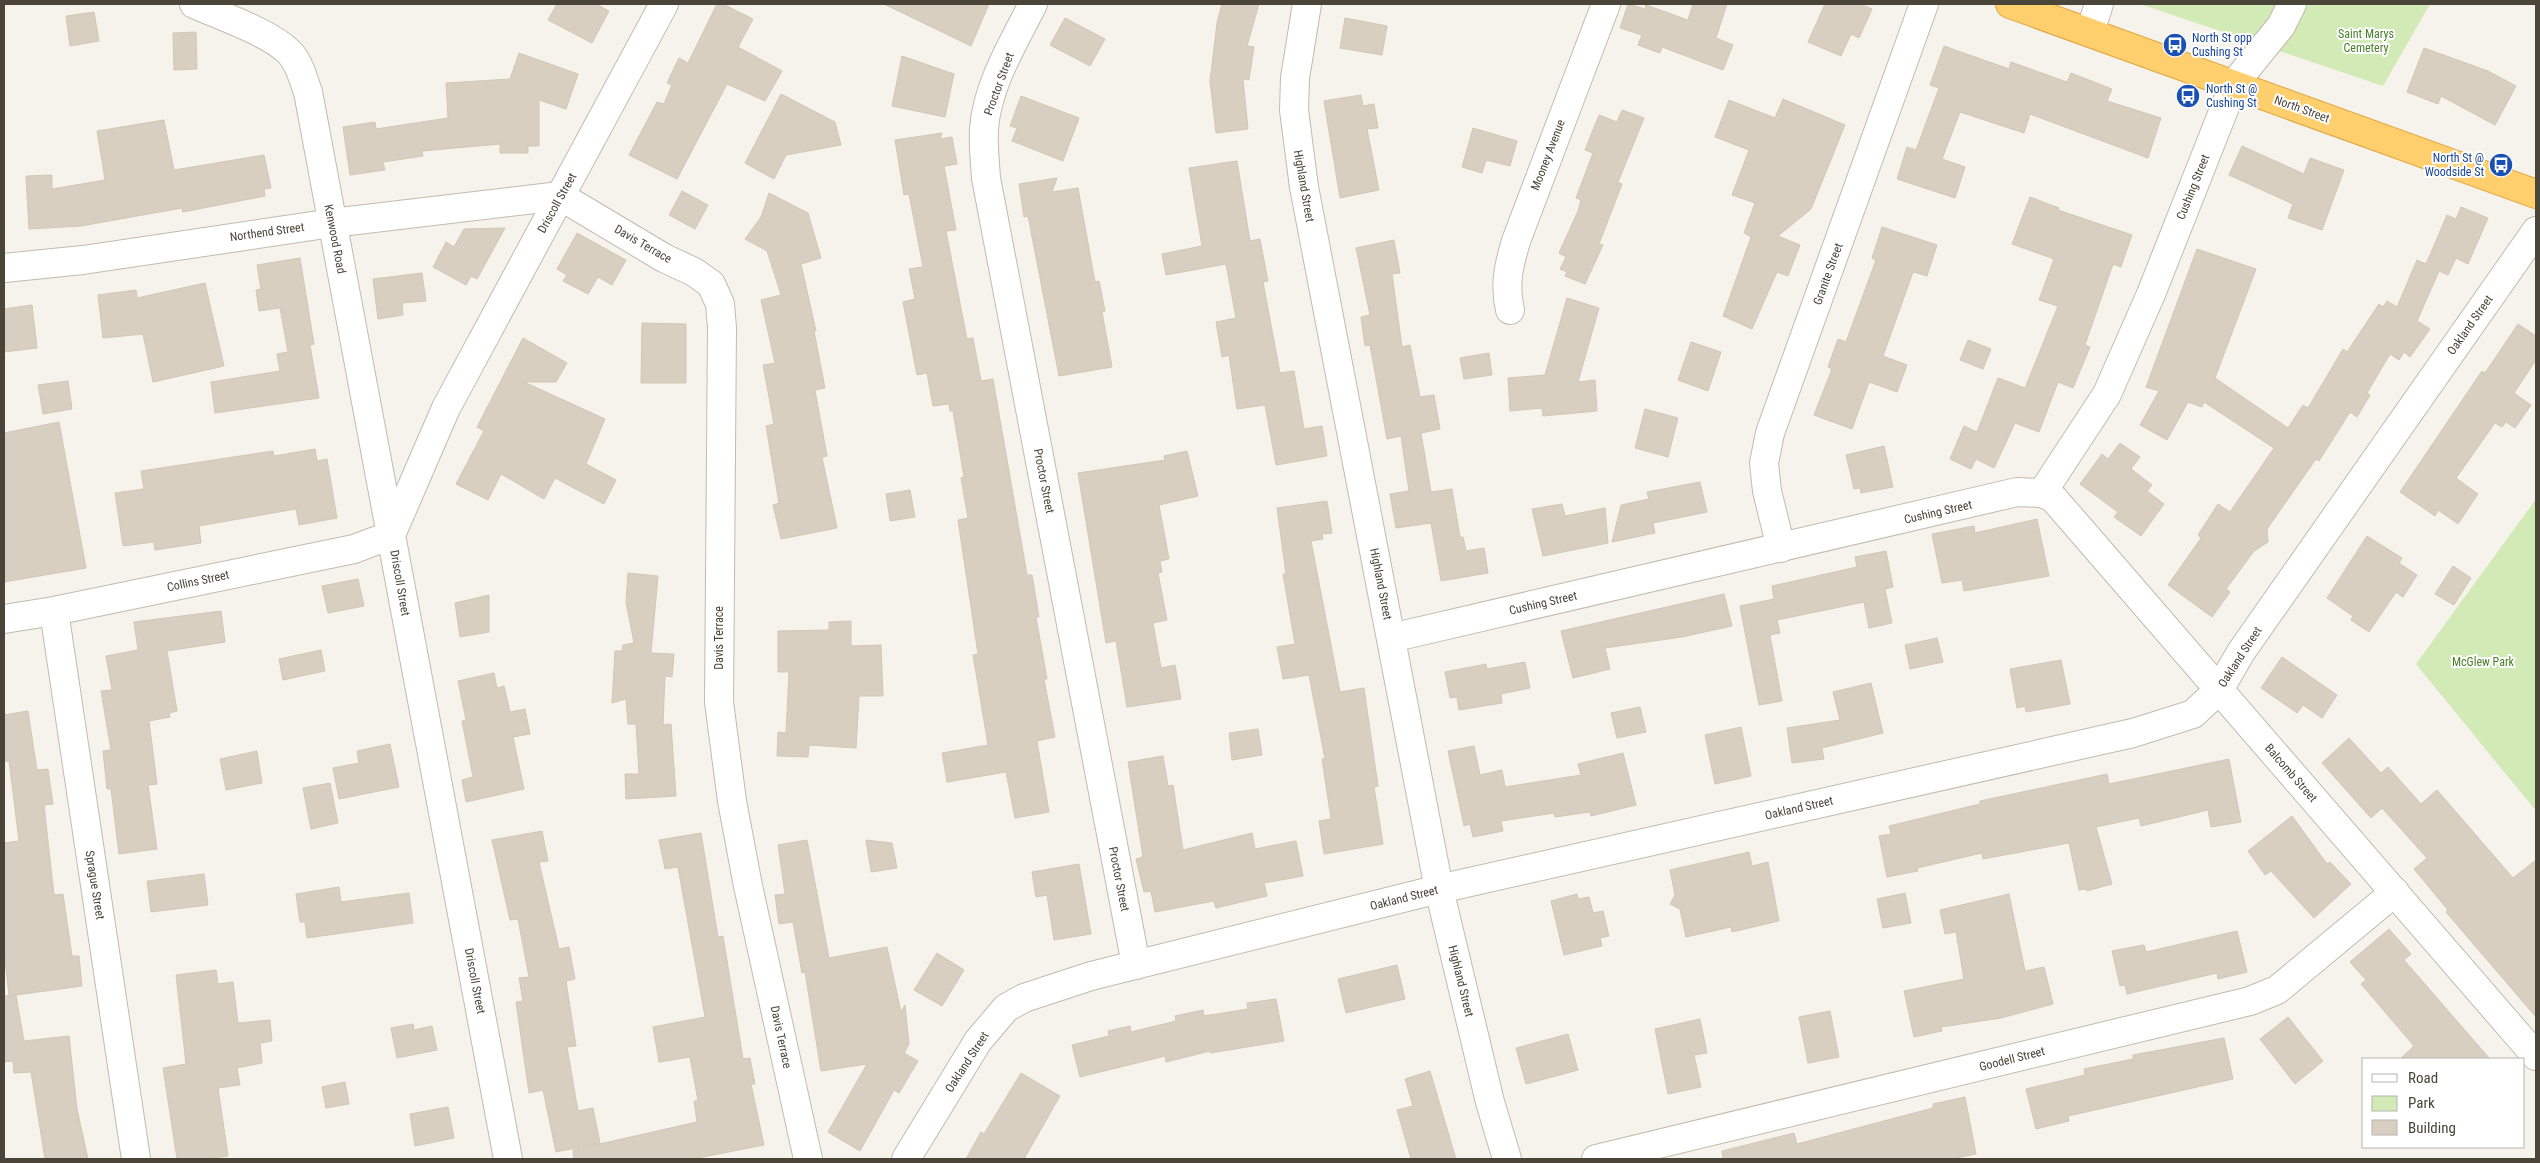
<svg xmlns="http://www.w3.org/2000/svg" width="2540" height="1163" font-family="'Roboto Condensed',sans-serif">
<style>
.green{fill:#d2eab5}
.building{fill:#d8cfc1;stroke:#d3c7b4}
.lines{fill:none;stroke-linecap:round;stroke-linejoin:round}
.minor-casing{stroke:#c2bbae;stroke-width:30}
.highway-casing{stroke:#e0a43c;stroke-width:30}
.minor{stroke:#fff;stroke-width:28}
.highway{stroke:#ffcf6e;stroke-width:28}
.labels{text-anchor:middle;stroke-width:4;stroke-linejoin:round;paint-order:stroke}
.park-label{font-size:12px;fill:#4a7f2a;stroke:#fff}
.transit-label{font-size:12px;fill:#164399;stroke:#fff;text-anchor:start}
.street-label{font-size:12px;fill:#4b4439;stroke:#fff}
</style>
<rect width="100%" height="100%" fill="#f6f3ec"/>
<g class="green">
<polygon points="2140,4 2430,4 2383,86"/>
<polygon points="2536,499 2536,811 2416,664"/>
</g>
<g class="building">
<polygon points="557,4 596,4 609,11 592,43 548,20"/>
<polygon points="717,4 723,4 753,19 738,47 782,71 765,101 727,84 677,179 629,155 657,102 664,104 672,85 667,83 679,58 688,63"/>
<polygon points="884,4 989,4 971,46"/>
<polygon points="1222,4 1259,4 1247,46 1254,47 1249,80 1243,79 1248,129 1216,133 1210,81 1217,23"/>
<polygon points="1628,4 1645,9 1646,5 1688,20 1693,4 1727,4 1716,38 1733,45 1723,70 1662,47 1660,53 1638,45 1642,35 1620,28"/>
<polygon points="1825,4 1860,4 1872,9 1859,38 1851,34 1841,56 1808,42"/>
<polygon points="94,12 99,41 70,46 66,16"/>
<polygon points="1065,18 1105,39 1090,66 1050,45"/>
<polygon points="1345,18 1387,26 1382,55 1340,48"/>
<polygon points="196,32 197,69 174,70 173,33"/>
<polygon points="1944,46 2009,69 2011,62 2067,82 2071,73 2112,89 2107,101 2161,118 2148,158 2030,114 2024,133 1960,112 1942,159 1965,167 1955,198 1897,179 1907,147 1916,150 1939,88 1930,85"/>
<polygon points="2424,48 2488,71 2516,86 2495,125 2441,96 2438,104 2407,92"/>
<polygon points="519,53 578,74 566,109 539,100 539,146 528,146 528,153 500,153 500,144 422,151 423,156 383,162 385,170 350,175 343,127 375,122 376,129 448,118 446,83 510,79"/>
<polygon points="902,56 954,74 945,117 892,106"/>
<polygon points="781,94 835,122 841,145 786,155 774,179 745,163"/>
<polygon points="1361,95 1363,106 1374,104 1378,128 1367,129 1379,190 1340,198 1324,101"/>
<polygon points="1021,96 1079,118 1063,161 1012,141 1017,128 1010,126"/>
<polygon points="1783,99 1845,125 1811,209 1778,236 1800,245 1788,276 1777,272 1752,329 1723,316 1751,237 1744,233 1755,203 1732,195 1749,150 1715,137 1729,100 1775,118"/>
<polygon points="1622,110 1644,118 1618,182 1622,184 1599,244 1603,245 1585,284 1565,276 1567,272 1560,269 1566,257 1559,253 1578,211 1581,200 1576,198 1593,153 1585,150 1599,115 1617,122"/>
<polygon points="164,120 174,170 264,155 271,188 264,189 265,196 183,212 182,208 81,226 29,229 26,176 52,175 52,189 105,180 97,131"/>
<polygon points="1473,128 1517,141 1510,166 1486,160 1482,173 1462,167"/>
<polygon points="942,133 940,139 952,137 957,164 944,166 956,230 946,231 967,339 973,338 981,381 993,379 1027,575 1032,575 1039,617 1036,617 1047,679 1044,679 1055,737 1037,741 1049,812 1015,818 1006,772 947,782 942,753 988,745 973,655 978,654 958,520 968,518 961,478 964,477 953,411 950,411 949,404 933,406 927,373 917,375 903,302 915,299 909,269 923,267 909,194 904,195 895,140"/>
<polygon points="2242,146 2304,174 2310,158 2344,170 2322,230 2288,218 2293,204 2229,175"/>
<polygon points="1237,161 1250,241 1260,239 1268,281 1263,282 1280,373 1294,371 1304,429 1322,426 1327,456 1276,465 1265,405 1237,409 1229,355 1222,357 1216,322 1236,318 1226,264 1166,275 1162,254 1202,246 1189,168"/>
<polygon points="1057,178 1052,192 1078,188 1095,282 1099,281 1105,311 1102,312 1112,367 1059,376 1028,216 1024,217 1019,184"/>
<polygon points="682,191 708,205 695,229 669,215"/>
<polygon points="769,193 808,213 821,258 801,264 816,331 814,331 825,388 815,390 827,456 822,457 837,528 781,539 773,505 779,503 766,426 774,424 763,365 775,363 761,300 781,295 767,251 745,239 761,217"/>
<polygon points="2030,197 2059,208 2058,210 2132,235 2121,267 2113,264 2085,345 2090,347 2073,388 2058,382 2039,432 2015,423 1994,468 1976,459 1971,469 1950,459 1964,426 1977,432 1998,378 2025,388 2058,306 2039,300 2054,259 2012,244"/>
<polygon points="2461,207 2488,218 2468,264 2456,258 2448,275 2439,271 2417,321 2430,329 2410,357 2404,352 2399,360 2390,354 2367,393 2370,395 2357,417 2350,412 2319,461 2316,459 2267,529 2268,542 2254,551 2226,589 2230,592 2212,617 2168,585 2201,538 2198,535 2218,504 2230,512 2274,448 2204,402 2202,407 2188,402 2167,440 2140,425 2159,391 2146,387 2197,249 2256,269 2215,378 2288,428 2303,405 2308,408 2343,349 2347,352 2379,304 2383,307 2387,301 2397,307 2417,260 2426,264 2447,215 2456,219"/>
<polygon points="1882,227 1937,245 1927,276 1913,272 1883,356 1907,365 1897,392 1869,382 1852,429 1814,415 1832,369 1828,367 1838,339 1846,342 1876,260 1872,258"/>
<polygon points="505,228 477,279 471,276 466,285 433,267 446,242 454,247 464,229"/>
<polygon points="577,233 626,260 612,285 598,277 588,294 563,281 567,275 557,269"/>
<polygon points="1394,240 1400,273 1392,274 1402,347 1410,345 1420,397 1434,395 1440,429 1421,433 1431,492 1452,489 1460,537 1463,537 1466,551 1484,548 1488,573 1441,581 1431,523 1396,528 1390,494 1409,491 1401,436 1387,439 1370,345 1365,346 1361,317 1370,315 1356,248"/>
<polygon points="300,258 314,344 310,345 319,398 215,413 211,382 280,371 277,354 288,352 280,308 259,311 256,290 261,289 257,265"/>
<polygon points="422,273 426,301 402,303 403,315 378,319 373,279"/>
<polygon points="205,283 224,366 153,382 143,334 103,338 98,295 136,290 137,298"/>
<polygon points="1567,298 1599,308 1578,382 1595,380 1597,411 1543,416 1542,408 1510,411 1508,378 1545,375"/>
<polygon points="32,305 37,348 4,352 4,309"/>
<polygon points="642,323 686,324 686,383 641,383"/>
<polygon points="2518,324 2536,336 2536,360 2514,393 2531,405 2515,428 2506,422 2502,427 2495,423 2456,478 2478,494 2458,524 2438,510 2435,516 2400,492 2482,371 2485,373"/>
<polygon points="523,338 567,363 556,382 524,382 605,419 586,464 616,480 604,504 555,478 544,499 501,474 488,500 456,484 484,431 477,427"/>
<polygon points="1968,340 1991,349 1983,369 1960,360"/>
<polygon points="1691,342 1721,352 1708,391 1678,380"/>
<polygon points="1489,353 1492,375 1464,379 1460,358"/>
<polygon points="68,381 72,409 43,414 38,385"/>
<polygon points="1645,409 1678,418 1668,457 1635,448"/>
<polygon points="59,422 86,568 4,582 4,433"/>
<polygon points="2120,443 2140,457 2131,469 2152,485 2147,491 2164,504 2141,536 2114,517 2118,512 2080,484 2102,454 2108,459"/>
<polygon points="1884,446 1893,487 1861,493 1860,488 1854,489 1846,455"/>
<polygon points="315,449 317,461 327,459 337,518 299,525 296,509 199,526 201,543 155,550 154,542 123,546 115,493 144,489 141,471 273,451 274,456"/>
<polygon points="1187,451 1198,496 1159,505 1169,559 1160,561 1162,572 1158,573 1167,620 1153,623 1161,668 1175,665 1181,699 1127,707 1116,641 1106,643 1078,473 1165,460 1164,456"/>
<polygon points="1700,482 1707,512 1653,523 1655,533 1612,542 1621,505 1649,499 1647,492"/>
<polygon points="910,490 915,517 890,521 886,494"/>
<polygon points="1327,501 1332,533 1322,534 1323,539 1311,541 1340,692 1364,688 1378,786 1374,787 1383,844 1324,854 1319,821 1331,819 1322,759 1325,759 1309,675 1283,679 1277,647 1295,644 1283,574 1286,574 1277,508"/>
<polygon points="1562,504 1565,516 1605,508 1608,543 1543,556 1532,509"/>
<polygon points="2037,519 2049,576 1964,591 1962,580 1942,583 1932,534 1974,526 1975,533"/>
<polygon points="2367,536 2402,558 2399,563 2417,575 2403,597 2396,592 2369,632 2351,620 2353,616 2327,598"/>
<polygon points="1886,551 1893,587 1885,589 1892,623 1869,628 1864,602 1777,620 1780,633 1770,635 1782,701 1759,705 1740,606 1774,599 1772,586 1857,567 1855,557"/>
<polygon points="2453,566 2471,578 2454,605 2435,594"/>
<polygon points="628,573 658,576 651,653 674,654 672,677 665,676 663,725 671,724 676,796 626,799 625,774 639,774 636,724 628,724 626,699 612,703 615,651 622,651 623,645 634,643 626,602"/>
<polygon points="358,579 364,606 328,613 322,586"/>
<polygon points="1724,594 1732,626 1682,637 1605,648 1610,669 1573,678 1561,631"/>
<polygon points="489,595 489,632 460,637 455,603"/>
<polygon points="221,611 225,642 167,651 177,711 169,713 170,717 149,721 157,784 148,785 157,849 119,854 111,789 107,789 103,751 111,750 101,691 112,690 106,656 138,650 134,622"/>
<polygon points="851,621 851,646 881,645 883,696 859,696 856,748 809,745 808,757 777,756 778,732 786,733 789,672 778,672 778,631 829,630 829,622"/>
<polygon points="1937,638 1943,662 1910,669 1905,645"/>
<polygon points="321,650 325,671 283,680 279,659"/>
<polygon points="2282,657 2337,695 2322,718 2303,705 2297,713 2261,688"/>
<polygon points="2061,660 2070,704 2026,712 2025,706 2017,708 2010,669"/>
<polygon points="1525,662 1530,688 1501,694 1502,703 1459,710 1457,697 1450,698 1445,672 1486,664 1487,669"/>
<polygon points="494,673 497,688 504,686 510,712 525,709 530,734 513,737 524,789 466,802 462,780 473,777 462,721 466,720 458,681"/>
<polygon points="1871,683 1883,733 1822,748 1824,759 1792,763 1787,728 1840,720 1833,692"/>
<polygon points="1640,707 1646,732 1617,738 1611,713"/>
<polygon points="28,711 37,770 48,769 53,804 44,805 54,895 63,894 72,956 79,956 82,986 9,996 4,951 4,843 19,841 9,761 4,762 4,715"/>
<polygon points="1741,727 1751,776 1715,784 1705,735"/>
<polygon points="1258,729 1262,755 1232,760 1229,733"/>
<polygon points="2349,738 2381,773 2388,767 2421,804 2437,790 2513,878 2536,860 2536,1017 2446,912 2448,910 2414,869 2427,858 2382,808 2371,818 2322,763"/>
<polygon points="390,744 399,787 339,799 333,768 359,763 357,751"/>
<polygon points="1474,746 1480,775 1502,770 1505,787 1581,775 1578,764 1623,753 1636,805 1591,816 1590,812 1555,817 1554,813 1501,821 1503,831 1473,837 1470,824 1464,826 1448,751"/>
<polygon points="257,751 262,783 226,790 220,759"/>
<polygon points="1163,756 1168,786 1173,785 1183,850 1252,833 1255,849 1296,841 1303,876 1264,883 1267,896 1216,908 1214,901 1155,912 1151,891 1144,892 1136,859 1143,857 1128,762"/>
<polygon points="2229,759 2241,822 2211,827 2208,810 2141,826 2139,818 2096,827 2112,884 2087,891 2086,889 2079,890 2069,843 1983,859 1982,853 1917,868 1918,871 1887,877 1879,836 1891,834 1889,826 1980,804 1980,801 2107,774 2109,784"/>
<polygon points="330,783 338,823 311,829 303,788"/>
<polygon points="2292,816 2327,864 2330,862 2351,884 2314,918 2271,871 2265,875 2248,851"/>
<polygon points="542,831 548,861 539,862 559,949 569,947 575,979 566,981 576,1046 567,1047 578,1111 593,1108 600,1143 556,1152 543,1090 529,1093 516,1002 523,1001 519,978 529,977 518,919 510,920 492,840"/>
<polygon points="701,833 718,937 723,936 743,1059 750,1058 755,1084 751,1084 764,1145 693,1159 574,1159 573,1150 697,1122 694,1101 698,1101 690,1057 659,1062 653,1027 705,1017 678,867 665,869 659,840"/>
<polygon points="807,840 829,958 887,947 901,1012 905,1005 909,1044 904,1053 918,1061 899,1093 894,1090 860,1151 828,1132 867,1064 821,1071 805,972 802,973 793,922 779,924 775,895 785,894 778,845"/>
<polygon points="866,840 892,843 897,868 871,872"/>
<polygon points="1749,852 1752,866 1768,862 1779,921 1732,932 1731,927 1686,937 1680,909 1670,904 1675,895 1670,870"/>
<polygon points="1079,864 1091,934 1054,940 1047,895 1036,897 1032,872"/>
<polygon points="204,874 208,905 151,912 147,881"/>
<polygon points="339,887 341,902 409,893 413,923 307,938 305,922 300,922 296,894"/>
<polygon points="1905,893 1911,923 1883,928 1877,899"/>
<polygon points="1577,894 1578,899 1589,897 1593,913 1603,911 1609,936 1600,938 1602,946 1564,955 1551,901"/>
<polygon points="2009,894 2025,971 2044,967 2053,1004 2001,1018 1941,1027 1942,1031 1914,1037 1904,991 1964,979 1956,932 1945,934 1940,910"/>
<polygon points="2389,929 2411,954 2404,960 2490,1059 2400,1059 2414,1046 2361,984 2366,980 2350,962"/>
<polygon points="2237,931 2247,972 2218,979 2217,973 2127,994 2125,985 2120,986 2112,951 2144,945 2146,952"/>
<polygon points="937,953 964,970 942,1006 914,990"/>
<polygon points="1397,965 1405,999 1346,1013 1338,979"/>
<polygon points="216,970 218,984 233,982 238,1023 270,1020 272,1041 260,1043 262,1063 237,1068 240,1085 218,1088 228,1156 205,1159 177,1159 163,1068 186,1064 176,975"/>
<polygon points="16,995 24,1041 69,1036 77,1109 88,1159 45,1159 31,1072 14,1073 13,1061 4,1062 4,996"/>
<polygon points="1276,999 1284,1041 1210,1053 1210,1051 1166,1062 1165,1056 1080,1077 1072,1045 1109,1036 1108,1031 1130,1026 1131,1032 1176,1021 1175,1016 1203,1010 1204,1016 1248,1009 1247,1003"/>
<polygon points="1830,1011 1839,1057 1808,1063 1799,1017"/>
<polygon points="2288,1017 2323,1061 2295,1084 2260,1039"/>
<polygon points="1700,1019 1707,1053 1694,1055 1701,1087 1668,1094 1655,1029"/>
<polygon points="413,1024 414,1030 432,1026 437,1050 397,1058 391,1028"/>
<polygon points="1568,1034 1578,1070 1526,1084 1516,1048"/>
<polygon points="2224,1038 2233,1079 2068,1116 2069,1121 2036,1129 2026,1089 2085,1075 2084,1069 2133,1059 2133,1055"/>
<polygon points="1430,1071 1456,1159 1411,1159 1397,1110 1413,1106 1405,1079"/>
<polygon points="1021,1073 1060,1096 1024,1159 966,1159 981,1132 984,1134"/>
<polygon points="345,1082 349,1104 326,1108 322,1087"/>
<polygon points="1965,1097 1976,1154 1951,1159 1723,1159 1722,1151 1794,1133 1797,1144 1933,1108 1933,1104"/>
<polygon points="448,1107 454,1138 415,1146 410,1114"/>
</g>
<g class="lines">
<g class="minor-casing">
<g id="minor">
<path d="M 1033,4 C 1014,42 987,85 984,129 C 983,145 985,162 986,178 L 1136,965"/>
<polyline points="1307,4 1295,78 1294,110 1304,187 1439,889 1490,1102 1507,1159"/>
<polyline points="2090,32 2099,4"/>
<polyline points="4,268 83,260 332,223 560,196 664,258 694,272 711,284 720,304 722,328 719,702 732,801 748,886 808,1159"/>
<path d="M 1510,310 C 1504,284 1509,265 1516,241 L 1606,4"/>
<polyline points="2042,493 2053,498 2074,522 2536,1056"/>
<polyline points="1781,548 1767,491 1764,463 1770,433 1924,4"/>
<polyline points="54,611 136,1159"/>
<path d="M 4,619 L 54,611 L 354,549 L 391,535 L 308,92 C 303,79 300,64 290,53 C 271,33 221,16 194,4"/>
<polyline points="1391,638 2017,492 2042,493 2107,394 2151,294 2234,84 2281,26 2292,4"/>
<polyline points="508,1159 391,535 446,408 664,4"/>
<polyline points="906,1159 978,1041 1006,1008 1024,998 1091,976 1439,889 2133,733 2193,714 2219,690 2241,652 2536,231"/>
<polyline points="1596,1159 2250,1001 2277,990 2395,892"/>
</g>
</g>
<g class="highway-casing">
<polyline id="highway" points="2010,4 2536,194"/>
</g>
<use href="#minor" class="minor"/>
<use href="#highway" class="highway"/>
</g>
<defs>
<g id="bus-disc" transform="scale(1.25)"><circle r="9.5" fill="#1a4fb4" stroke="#fff"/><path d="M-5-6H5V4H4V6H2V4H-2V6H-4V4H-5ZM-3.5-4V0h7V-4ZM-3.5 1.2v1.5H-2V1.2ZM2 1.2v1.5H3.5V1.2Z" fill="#fff"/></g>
</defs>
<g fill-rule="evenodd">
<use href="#bus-disc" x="2175" y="45"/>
<use href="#bus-disc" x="2188" y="96"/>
<use href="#bus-disc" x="2501" y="165"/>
</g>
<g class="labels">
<g class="park-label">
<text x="2366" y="38">Saint Marys<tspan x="2366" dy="14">Cemetery</tspan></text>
<text x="2483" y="666">McGlew Park</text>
</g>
<g class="transit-label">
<text x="2192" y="42">North St opp<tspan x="2192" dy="14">Cushing St</tspan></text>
<text x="2206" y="93">North St @<tspan x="2206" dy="14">Cushing St</tspan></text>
<text x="2484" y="162" text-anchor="end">North St @<tspan x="2484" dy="14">Woodside St</tspan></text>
</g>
<g class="street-label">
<text transform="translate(999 84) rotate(-70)" y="4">Proctor Street</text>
<text transform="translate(2302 109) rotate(20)" y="4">North Street</text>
<text transform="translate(1548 155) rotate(-69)" y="4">Mooney Avenue</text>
<text transform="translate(1304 186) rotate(80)" y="4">Highland Street</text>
<text transform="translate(2193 187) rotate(-68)" y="4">Cushing Street</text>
<text transform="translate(557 203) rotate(-61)" y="4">Driscoll Street</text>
<text transform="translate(267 232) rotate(-8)" y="4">Northend Street</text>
<text transform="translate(335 239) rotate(79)" y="4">Kenwood Road</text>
<text transform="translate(643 244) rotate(30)" y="4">Davis Terrace</text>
<text transform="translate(1828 274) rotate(-70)" y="4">Granite Street</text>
<text transform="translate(2470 325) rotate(-55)" y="4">Oakland Street</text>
<text transform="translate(1044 481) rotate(79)" y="4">Proctor Street</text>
<text transform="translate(1938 512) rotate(-13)" y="4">Cushing Street</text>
<text transform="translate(198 581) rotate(-12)" y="4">Collins Street</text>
<text transform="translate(400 583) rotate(80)" y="4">Driscoll Street</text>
<text transform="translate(1381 584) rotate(79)" y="4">Highland Street</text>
<text transform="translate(1543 603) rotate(-13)" y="4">Cushing Street</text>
<text transform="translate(719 638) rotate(-90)" y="4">Davis Terrace</text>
<text transform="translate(2240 657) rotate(-57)" y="4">Oakland Street</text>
<text transform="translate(2291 773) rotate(49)" y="4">Balcomb Street</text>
<text transform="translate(1799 808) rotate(-13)" y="4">Oakland Street</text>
<text transform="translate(1119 879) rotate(79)" y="4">Proctor Street</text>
<text transform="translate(95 885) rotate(81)" y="4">Sprague Street</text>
<text transform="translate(1404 898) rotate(-14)" y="4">Oakland Street</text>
<text transform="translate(475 981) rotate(79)" y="4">Driscoll Street</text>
<text transform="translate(1461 981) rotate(76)" y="4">Highland Street</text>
<text transform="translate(781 1037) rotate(78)" y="4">Davis Terrace</text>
<text transform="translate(2012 1059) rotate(-14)" y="4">Goodell Street</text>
<text transform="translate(967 1062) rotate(-57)" y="4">Oakland Street</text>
</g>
</g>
<rect width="2540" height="1163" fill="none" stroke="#4b4439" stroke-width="10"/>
<rect x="2362" y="1058" width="162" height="90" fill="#ffffff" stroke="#b7b4b0"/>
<rect x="2372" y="1074" width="25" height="8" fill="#ffffff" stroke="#b7b4b0"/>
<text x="2408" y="1083" font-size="15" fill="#4b4439">Road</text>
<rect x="2372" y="1096" width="25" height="15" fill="#d2eab5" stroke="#b7b4b0"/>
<text x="2408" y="1108" font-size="15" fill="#4b4439">Park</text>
<rect x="2372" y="1120" width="25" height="15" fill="#d8cfc1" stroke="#b7b4b0"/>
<text x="2408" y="1133" font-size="15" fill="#4b4439">Building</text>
</svg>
